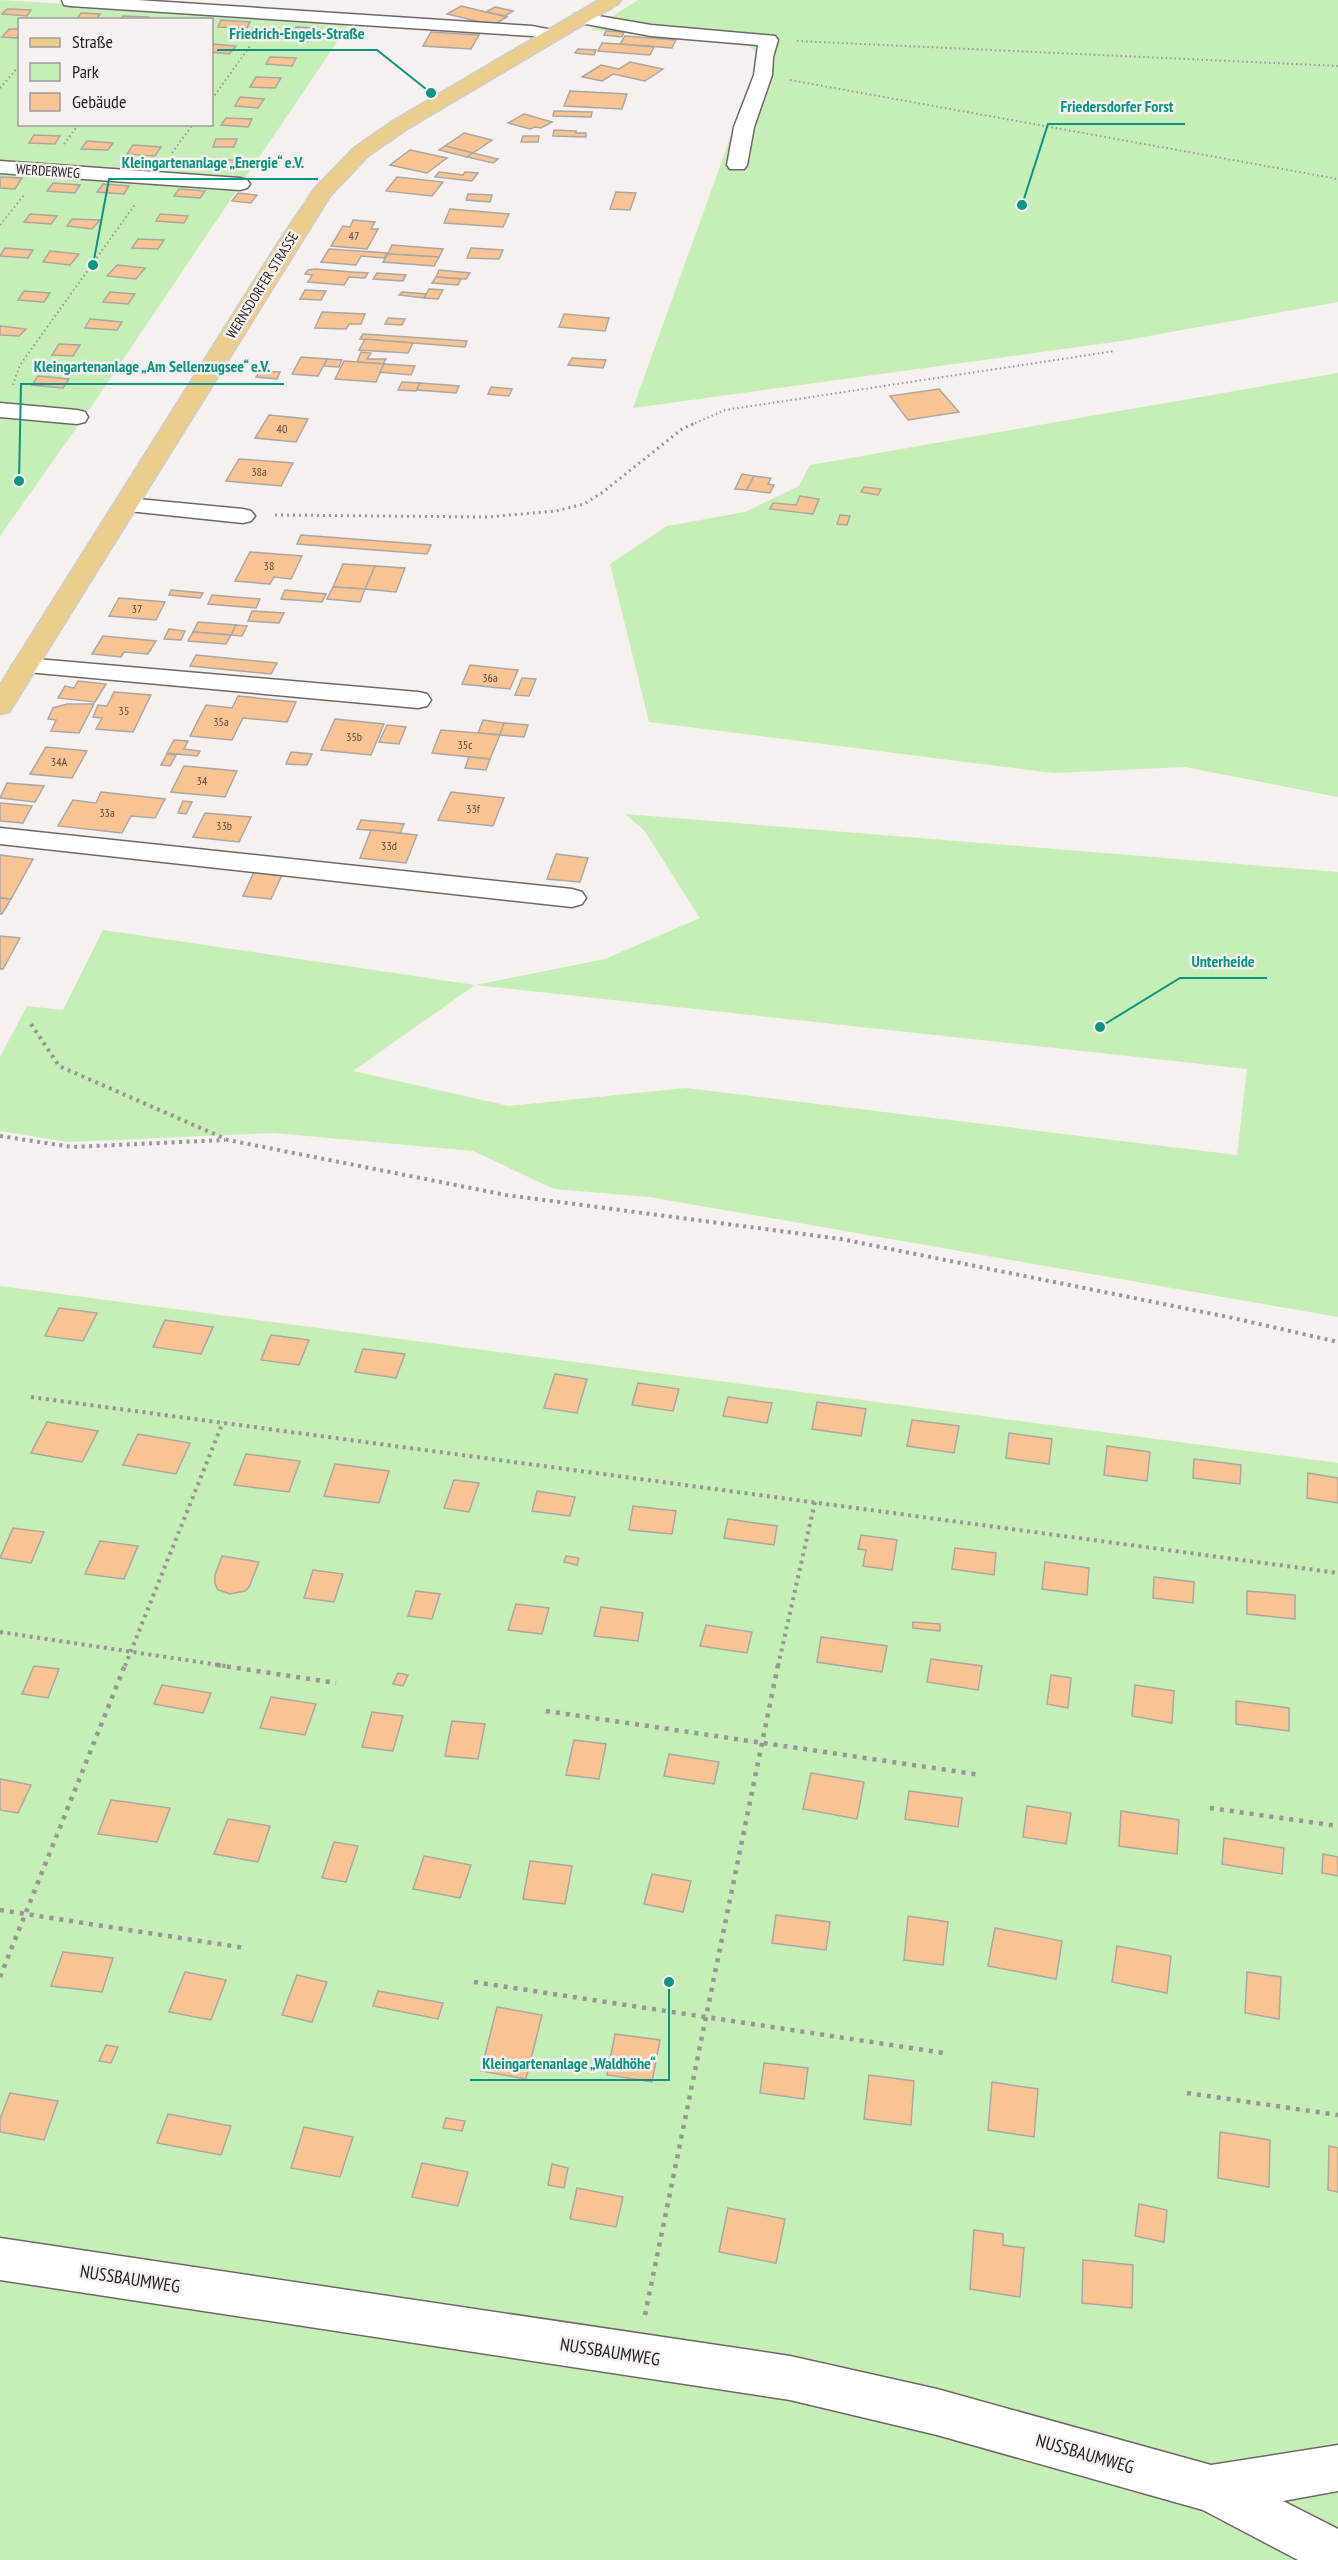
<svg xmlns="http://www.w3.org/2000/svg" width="1338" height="2560" font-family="'PT Sans Narrow',sans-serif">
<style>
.green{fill:#c6eeb7;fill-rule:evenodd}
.building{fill:#f9c494;stroke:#aba7a4;stroke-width:1.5}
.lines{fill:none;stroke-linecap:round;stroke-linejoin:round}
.minor-casing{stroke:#6e6967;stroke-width:3}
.major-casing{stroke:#cecece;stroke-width:3}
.path-far3{stroke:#9a9695;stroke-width:2;stroke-dasharray:1.5 3;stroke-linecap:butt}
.path-far2{stroke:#9a9695;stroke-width:3;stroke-dasharray:2 4;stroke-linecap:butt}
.path-far1{stroke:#9a9695;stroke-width:4;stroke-dasharray:3 4.5;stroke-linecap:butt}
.path{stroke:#9a9695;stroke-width:4.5;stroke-dasharray:4 6;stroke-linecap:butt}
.minor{fill:#fff;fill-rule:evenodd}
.major{fill:#ebcd8d;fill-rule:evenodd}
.labels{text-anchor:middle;stroke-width:5;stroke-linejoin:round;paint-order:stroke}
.number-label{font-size:12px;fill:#57483c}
.far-street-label{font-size:14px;fill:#211f1f;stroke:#f6f0ee}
.near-street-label{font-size:18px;fill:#211f1f;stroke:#f6f0ee}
.leader{fill:none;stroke:#0b947f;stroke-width:2}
.callout-dot{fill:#0b947f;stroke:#f6f0ee;stroke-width:2}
.callout-label{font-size:16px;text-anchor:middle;font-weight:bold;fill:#0b947f;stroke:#f6f0ee;stroke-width:5;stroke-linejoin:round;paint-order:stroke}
</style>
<rect width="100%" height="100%" fill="#f6f0ee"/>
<g class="green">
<path d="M 0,0 L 351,21 L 89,410 L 82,410 L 71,425 L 77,427 L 0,536 ZM 20,20 L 212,20 L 212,124 L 20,124 Z"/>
<polygon points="638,0 1338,0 1338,302 1121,341 633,408 760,55 742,40 591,30"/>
<polygon points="1338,373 1338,797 1185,767 1053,773 649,722 610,564 667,526 745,512 799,486 810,465"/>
<path d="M 625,814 L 1338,872 L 1338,1317 L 650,1197 L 554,1189 L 473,1151 L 274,1133 L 68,1142 L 0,1131 L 0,1057 L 27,1006 L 63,1010 L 103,930 L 475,985 L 605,959 L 700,918 L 644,830 ZM 475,985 L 1247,1069 L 1237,1155 L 686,1088 L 509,1106 L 353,1071 Z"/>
<polygon points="0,1286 1338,1463 1338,2560 0,2560"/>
</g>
<g class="building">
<polygon points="461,6 507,17 493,25 447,14"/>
<polygon points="495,7 513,11 505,16 486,12"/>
<polygon points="7,9 31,10 27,16 2,14"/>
<polygon points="81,13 100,14 96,20 76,20"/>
<polygon points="123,16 148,17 146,20 120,20"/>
<polygon points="221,20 250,22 247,28 218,27"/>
<polygon points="296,27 315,28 308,41 288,40"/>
<polygon points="9,29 20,29 20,34 17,38 2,37"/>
<polygon points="606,31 624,32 622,37 604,35"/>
<polygon points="431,32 479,35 471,49 423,46"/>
<polygon points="625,36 676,40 672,48 620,44"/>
<polygon points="602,43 620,44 654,47 650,55 598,51"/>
<polygon points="213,44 236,46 229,54 212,52"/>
<polygon points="578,49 596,50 594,55 575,53"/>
<polygon points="270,57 296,58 292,66 266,64"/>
<polygon points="630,62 663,69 645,81 613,74 602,81 582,77 601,65 619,69"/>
<polygon points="256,77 281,78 275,88 250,87"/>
<polygon points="570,91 627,94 622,109 564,106"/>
<polygon points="240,97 264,99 258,108 235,106"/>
<polygon points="554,111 592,112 591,117 553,116"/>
<polygon points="524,114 552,122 541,128 535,127 530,129 508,123"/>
<polygon points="226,118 252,119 248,127 221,125"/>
<polygon points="554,130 576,131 576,133 586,133 586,137 553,136"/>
<polygon points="464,133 492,140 473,153 445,146"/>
<polygon points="34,135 60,136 55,144 29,143"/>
<polygon points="523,136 539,136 538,142 521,142"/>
<polygon points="216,139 237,139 234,147 213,147"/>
<polygon points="87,141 113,143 108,150 81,149"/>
<polygon points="133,145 161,147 155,156 127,154"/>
<polygon points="445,146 473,153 467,157 439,150"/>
<polygon points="410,150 447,158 427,173 390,165"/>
<polygon points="473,153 498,159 493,163 467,157"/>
<polygon points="217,159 240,161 234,169 210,166"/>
<polygon points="439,172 463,175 465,172 478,173 472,181 435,177"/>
<polygon points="0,177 22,178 15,189 0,188"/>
<polygon points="397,177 443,182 432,196 386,191"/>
<polygon points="53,183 80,185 75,193 47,191"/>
<polygon points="103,184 129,186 124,194 97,192"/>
<polygon points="179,189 205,191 200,198 174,196"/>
<polygon points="616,192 636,193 630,210 610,209"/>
<polygon points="238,193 257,195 251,203 232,201"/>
<polygon points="468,194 492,195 490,202 466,200"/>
<polygon points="450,209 509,214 503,227 444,223"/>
<polygon points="30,214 57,216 51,224 24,222"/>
<polygon points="160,214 188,216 184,223 156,221"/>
<polygon points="72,219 100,220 92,229 67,226"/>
<polygon points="353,220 375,222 371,229 378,229 367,249 331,246 343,226 350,227"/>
<polygon points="138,239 164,240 158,249 132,248"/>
<polygon points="392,245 443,249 439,257 388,254"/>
<polygon points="5,248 33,250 28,258 0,256"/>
<polygon points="471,248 503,250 499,259 467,258"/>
<polygon points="329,249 387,253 384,258 361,256 356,265 321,262"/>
<polygon points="50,251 79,254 70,265 43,262"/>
<polygon points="388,254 439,257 434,266 383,262"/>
<polygon points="117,265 145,268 136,279 107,276"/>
<polygon points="315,269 352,272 368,273 365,278 349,277 344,285 308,282 312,275 305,274 308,270"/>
<polygon points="439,270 470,273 466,279 436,277"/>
<polygon points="377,273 406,275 403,281 373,279"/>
<polygon points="436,277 461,279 458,285 432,283"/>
<polygon points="429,289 443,290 438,299 424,298"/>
<polygon points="305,290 326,291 321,300 300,299"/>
<polygon points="24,291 50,293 44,302 18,300"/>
<polygon points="110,292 135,294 128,304 103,302"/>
<polygon points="402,292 426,294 424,298 399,295"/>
<polygon points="322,312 365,314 361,324 349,324 346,329 315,328"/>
<polygon points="564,314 609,318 605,331 559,327"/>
<polygon points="388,318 405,319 402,325 385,324"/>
<polygon points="90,319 122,322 117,330 85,328"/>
<polygon points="0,326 26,329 19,336 0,335"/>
<polygon points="363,334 467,341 465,347 360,339"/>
<polygon points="365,339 413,343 408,353 359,350"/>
<polygon points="59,344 80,345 73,356 52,355"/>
<polygon points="361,352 371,353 367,359 386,359 383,364 357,362"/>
<polygon points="301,357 327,359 318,376 292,374"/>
<polygon points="572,358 606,360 603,368 568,365"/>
<polygon points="327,359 342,360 339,367 324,366"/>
<polygon points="344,361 357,362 384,364 376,382 335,379"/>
<polygon points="384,364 415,366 411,375 380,372"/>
<polygon points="260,371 280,372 277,379 256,377"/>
<polygon points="38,376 69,379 63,388 32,385"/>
<polygon points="402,382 420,383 416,391 398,390"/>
<polygon points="420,383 459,386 456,393 417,390"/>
<polygon points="491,387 512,389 509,396 488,394"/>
<polygon points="939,389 959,412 908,420 890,396"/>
<polygon points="269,415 308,419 296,442 255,438"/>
<polygon points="239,459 293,463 281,486 226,481"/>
<polygon points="742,474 754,476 747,490 735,489"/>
<polygon points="754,476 771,478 768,484 774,485 770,493 747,490"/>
<polygon points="864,487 881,489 878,495 861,492"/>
<polygon points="800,496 819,499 813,514 770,509 773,503 796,505"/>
<polygon points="840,515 850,516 847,525 837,524"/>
<polygon points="301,535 431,545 427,554 297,544"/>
<polygon points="250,552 302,556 291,579 274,577 270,584 235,581"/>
<polygon points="343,564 375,566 365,589 333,587"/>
<polygon points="375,566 405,568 396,592 365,589"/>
<polygon points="333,587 365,589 360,602 327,599"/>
<polygon points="171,590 203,593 200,598 169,595"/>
<polygon points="285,590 326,594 322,602 281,599"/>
<polygon points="212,595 260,599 256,608 208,604"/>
<polygon points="119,598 165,602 156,620 109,616"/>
<polygon points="252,611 284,613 279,623 248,621"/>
<polygon points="198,622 236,625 231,635 193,632"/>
<polygon points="236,625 247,626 242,636 231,635"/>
<polygon points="169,629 185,631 181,640 164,639"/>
<polygon points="193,632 231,635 226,644 188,641"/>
<polygon points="103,636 156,641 148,654 124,652 121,657 92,654"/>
<polygon points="196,655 277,663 271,674 190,666"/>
<polygon points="470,665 518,670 510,689 462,684"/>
<polygon points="522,678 536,679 529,696 515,695"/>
<polygon points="78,681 106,684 95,702 58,698 65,686 74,688"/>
<polygon points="114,692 151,695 133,732 96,729 102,718 93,717 98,705 107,706"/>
<polygon points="238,696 296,702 287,722 243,718 232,740 190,736 206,705 232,708"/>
<polygon points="67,704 94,704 79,733 51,731 56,720 48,719 53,708"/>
<polygon points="335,719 384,724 371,755 321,750"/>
<polygon points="483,720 504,723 500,735 478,733"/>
<polygon points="504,723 528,725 524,737 500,735"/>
<polygon points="387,725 406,727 399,744 379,742"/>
<polygon points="441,730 478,733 500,735 490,759 432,753"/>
<polygon points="174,740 188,741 184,749 200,751 197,756 167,753"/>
<polygon points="46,747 87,751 72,778 30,774"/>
<polygon points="291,752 312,754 307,765 286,764"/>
<polygon points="167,754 176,755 170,766 161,765"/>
<polygon points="469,757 490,759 486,770 465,768"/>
<polygon points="184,766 237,771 225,797 171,792"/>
<polygon points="7,783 44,786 35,802 0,798"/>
<polygon points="101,792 165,799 155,818 131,816 122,833 58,826 73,800 96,803"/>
<polygon points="451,792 504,798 493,826 438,820"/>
<polygon points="183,801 192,802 186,814 178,813"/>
<polygon points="0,803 32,806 23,823 0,821"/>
<polygon points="205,813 251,817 239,842 193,837"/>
<polygon points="361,820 404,824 400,833 357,829"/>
<polygon points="371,830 417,835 406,863 360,858"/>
<polygon points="556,854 588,858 580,882 547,879"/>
<polygon points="0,855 33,859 11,899 0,898"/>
<polygon points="254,872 282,875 271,899 243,896"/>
<polygon points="0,898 11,899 2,914 0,914"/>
<polygon points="0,936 20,938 3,969 0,969"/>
<polygon points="59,1308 97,1313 83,1341 45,1336"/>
<polygon points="165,1320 213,1327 201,1354 153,1347"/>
<polygon points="271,1335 309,1340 299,1365 261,1360"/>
<polygon points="363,1349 405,1354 396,1378 355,1372"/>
<polygon points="555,1374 587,1379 577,1413 544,1408"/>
<polygon points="638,1383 679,1389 673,1411 632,1405"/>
<polygon points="728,1397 772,1403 767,1423 723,1416"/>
<polygon points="817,1402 866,1409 861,1436 812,1429"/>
<polygon points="912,1420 959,1426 954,1453 907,1446"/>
<polygon points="47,1422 98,1431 82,1462 31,1453"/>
<polygon points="1009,1433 1052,1439 1049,1464 1006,1458"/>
<polygon points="138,1434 190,1443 176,1474 123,1465"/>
<polygon points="1107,1446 1150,1452 1147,1481 1104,1475"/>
<polygon points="246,1454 300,1461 289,1492 234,1485"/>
<polygon points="1194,1459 1241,1465 1240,1484 1193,1478"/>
<polygon points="335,1464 389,1471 379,1503 324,1496"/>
<polygon points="1308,1473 1338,1478 1338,1503 1307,1498"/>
<polygon points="454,1480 479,1483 469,1512 444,1508"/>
<polygon points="537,1491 575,1497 570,1516 532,1511"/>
<polygon points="633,1506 676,1511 672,1534 629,1530"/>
<polygon points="728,1519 777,1526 774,1545 724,1538"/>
<polygon points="13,1528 44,1532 31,1563 0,1558"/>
<polygon points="861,1535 897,1540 892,1570 863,1566 866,1550 858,1549"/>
<polygon points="100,1541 138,1546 124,1579 85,1574"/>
<polygon points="955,1548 996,1553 994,1575 952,1569"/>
<polygon points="222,1556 259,1562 249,1587 245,1591 230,1594 218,1590 215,1584 215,1575"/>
<polygon points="566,1556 579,1558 577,1565 564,1562"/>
<polygon points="1045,1562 1089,1568 1087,1595 1042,1589"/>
<polygon points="313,1570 343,1574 334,1602 304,1598"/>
<polygon points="1154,1577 1194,1582 1193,1603 1153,1598"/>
<polygon points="416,1591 440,1594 432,1619 408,1616"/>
<polygon points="1247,1591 1295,1595 1295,1619 1247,1614"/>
<polygon points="516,1604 549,1608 542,1634 508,1630"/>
<polygon points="601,1607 643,1613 638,1641 594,1636"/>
<polygon points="913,1622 940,1624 940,1631 913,1628"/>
<polygon points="706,1625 752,1632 747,1653 700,1646"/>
<polygon points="821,1637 887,1646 882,1672 817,1662"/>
<polygon points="931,1659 982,1666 978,1690 927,1682"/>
<polygon points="34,1666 59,1669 48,1698 22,1694"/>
<polygon points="398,1673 408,1675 403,1686 393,1684"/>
<polygon points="1051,1675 1071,1678 1068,1708 1047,1704"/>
<polygon points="162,1685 211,1693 203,1713 154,1704"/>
<polygon points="1135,1685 1174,1691 1172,1723 1132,1716"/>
<polygon points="271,1697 316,1704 305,1735 260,1728"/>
<polygon points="1236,1701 1289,1708 1289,1731 1236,1724"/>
<polygon points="372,1712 403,1716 393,1751 362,1747"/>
<polygon points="452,1721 485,1724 478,1759 445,1756"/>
<polygon points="574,1740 606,1744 599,1779 566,1775"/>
<polygon points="669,1754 719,1762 714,1784 664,1776"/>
<polygon points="811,1773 864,1782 857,1819 803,1809"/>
<polygon points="0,1779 31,1785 18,1813 0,1810"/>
<polygon points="909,1791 962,1798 958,1827 905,1819"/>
<polygon points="111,1800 170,1808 157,1842 98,1834"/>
<polygon points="1027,1806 1071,1813 1066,1844 1023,1837"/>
<polygon points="1121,1811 1179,1820 1177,1854 1119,1846"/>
<polygon points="228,1819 270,1826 258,1862 214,1854"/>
<polygon points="1224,1838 1284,1848 1282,1874 1222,1864"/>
<polygon points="334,1842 358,1846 346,1882 322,1878"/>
<polygon points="1323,1854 1338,1857 1338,1876 1322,1873"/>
<polygon points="424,1856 471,1865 460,1898 413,1889"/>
<polygon points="530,1861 572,1866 565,1904 523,1899"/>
<polygon points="652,1874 691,1881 683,1912 644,1904"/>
<polygon points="776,1915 830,1922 826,1950 772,1943"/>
<polygon points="908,1916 948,1922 943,1965 904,1960"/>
<polygon points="995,1928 1062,1941 1056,1979 988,1966"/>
<polygon points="1117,1946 1171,1956 1167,1993 1112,1982"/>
<polygon points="63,1952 113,1958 102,1992 51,1986"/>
<polygon points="185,1972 226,1980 211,2020 169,2012"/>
<polygon points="1247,1972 1281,1977 1279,2019 1245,2013"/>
<polygon points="297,1975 327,1982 312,2022 282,2015"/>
<polygon points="378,1991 443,2003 438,2019 373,2006"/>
<polygon points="497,2007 542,2015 526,2079 481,2071"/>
<polygon points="615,2034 660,2040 652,2082 607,2075"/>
<polygon points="106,2045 118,2047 111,2063 99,2061"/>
<polygon points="764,2063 808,2068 804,2099 760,2093"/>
<polygon points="869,2075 914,2081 911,2125 864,2119"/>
<polygon points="992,2082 1038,2089 1034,2137 988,2130"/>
<polygon points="10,2093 58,2101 44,2140 0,2132 0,2119"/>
<polygon points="168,2114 231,2126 221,2155 157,2143"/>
<polygon points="446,2118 465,2121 462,2131 443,2128"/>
<polygon points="304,2127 353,2137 340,2177 291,2168"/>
<polygon points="1220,2132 1270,2140 1269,2187 1218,2178"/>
<polygon points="1329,2146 1338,2148 1338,2192 1328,2190"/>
<polygon points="422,2163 468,2172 458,2206 412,2197"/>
<polygon points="552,2164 568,2168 564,2188 548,2185"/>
<polygon points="577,2188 623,2197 616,2227 570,2219"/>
<polygon points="1139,2204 1167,2210 1164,2242 1135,2236"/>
<polygon points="728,2208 785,2219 776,2263 719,2252"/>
<polygon points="974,2230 1003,2234 1003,2245 1024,2248 1020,2297 970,2289"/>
<polygon points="1083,2260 1133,2265 1132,2308 1082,2303"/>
</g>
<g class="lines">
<g class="minor-casing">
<g id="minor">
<polygon points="62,0 137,0 532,26 558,31 561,35 558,39 552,40 532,36 70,6 64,5"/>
<polygon points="581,13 651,25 775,36 778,40 773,57 772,75 754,127 747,165 744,169 730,169 727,165 734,127 754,75 758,45 651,36 575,22 572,18 575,14"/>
<polygon points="0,161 240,178 247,180 250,184 247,188 240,190 0,173"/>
<polygon points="0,403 77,410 85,412 88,417 85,422 77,424 0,417"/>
<polygon points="127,498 243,509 251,511 255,516 251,521 243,523 119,510 115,505 119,500"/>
<polygon points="25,658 418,692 427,694 431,700 427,706 418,708 16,671 12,666 16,661"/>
<polygon points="0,828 572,889 582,892 586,898 582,904 572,907 0,844"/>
<polygon points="0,2238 790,2356 937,2389 1211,2465 1338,2445 1338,2491 1283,2501 1338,2529 1338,2560 1298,2560 1203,2510 937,2435 790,2400 0,2280"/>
</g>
</g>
<g class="major-casing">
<polygon id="major" points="599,0 621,0 618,4 407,129 368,156 330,196 13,706 9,712 0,714 0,685 278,243 315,188 354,148 393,121"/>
</g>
<g class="path-far3">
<polyline points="797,41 1338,66"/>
<polyline points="790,80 1338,179"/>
<polyline points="0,88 20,65"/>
<polyline points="212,99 250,46"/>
<polyline points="64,144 79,124"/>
<polyline points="172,153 193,124"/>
<polyline points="0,225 24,195"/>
<polyline points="13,385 20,365 136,203"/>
<polyline points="691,425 725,410 1115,351"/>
</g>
<polyline class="path-far2" points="275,515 487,517 556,511 584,504 603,492 682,429 695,423"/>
<g class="path-far1">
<polyline points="31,1024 59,1066 228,1140 506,1195 841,1239 1233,1318 1338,1342"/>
<polyline points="0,1136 72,1147 225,1140"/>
<polyline points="31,1397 1338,1573"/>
<polyline points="0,1632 226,1666"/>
<polyline points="125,1666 223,1422"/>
<polyline points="778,1666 815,1502"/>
</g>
<g class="path">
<polyline points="217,1665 336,1683"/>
<polyline points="546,1711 981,1775"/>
<polyline points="1210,1808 1338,1826"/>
<polyline points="0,1910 245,1948"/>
<polyline points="0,1977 125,1665"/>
<polyline points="474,1982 944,2053"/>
<polyline points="1187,2093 1338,2115"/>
<polyline points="645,2315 778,1665"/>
</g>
<use href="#minor" class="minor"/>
<use href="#major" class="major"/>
</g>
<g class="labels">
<g class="number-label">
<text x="354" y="240">47</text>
<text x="282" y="433">40</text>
<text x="259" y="476">38a</text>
<text x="269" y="570">38</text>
<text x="137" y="613">37</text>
<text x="490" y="682">36a</text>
<text x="124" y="715">35</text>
<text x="221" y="726">35a</text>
<text x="354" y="741">35b</text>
<text x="465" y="749">35c</text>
<text x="59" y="766">34A</text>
<text x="202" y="785">34</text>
<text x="473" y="813">33f</text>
<text x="107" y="817">33a</text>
<text x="224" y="830">33b</text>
<text x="389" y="850">33d</text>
</g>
<g class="far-street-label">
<text transform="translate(48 171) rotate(4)" y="5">WERDERWEG</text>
<text transform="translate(262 285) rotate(-58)" y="5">WERNSDORFER STRASSE</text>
</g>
<g class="near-street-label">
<text transform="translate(130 2279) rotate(9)" y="6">NUSSBAUMWEG</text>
<text transform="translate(610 2352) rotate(9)" y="6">NUSSBAUMWEG</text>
<text transform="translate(1085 2454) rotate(16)" y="6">NUSSBAUMWEG</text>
</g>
</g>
<path class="leader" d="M431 93L377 50H217M1022 205L1048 124H1185M93 265L109 179H318M19 481L21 384H284M1100 1027L1180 978H1267M669 1982L669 2080H470"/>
<g class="callout-dot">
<circle cx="431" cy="93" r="6"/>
<circle cx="1022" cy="205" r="6"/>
<circle cx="93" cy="265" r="6"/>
<circle cx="19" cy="481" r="6"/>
<circle cx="1100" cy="1027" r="6"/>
<circle cx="669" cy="1982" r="6"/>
</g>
<g class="callout-label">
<text x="297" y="39">Friedrich-Engels-Straße</text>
<text x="1117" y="112">Friedersdorfer Forst</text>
<text x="213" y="168">Kleingartenanlage „Energie“ e.V.</text>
<text x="152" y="372">Kleingartenanlage „Am Sellenzugsee“ e.V.</text>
<text x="1223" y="967">Unterheide</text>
<text x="569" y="2069">Kleingartenanlage „Waldhöhe“</text>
</g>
<rect x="18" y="18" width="195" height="108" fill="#f6f0ee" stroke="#a19c9b" stroke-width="1.5"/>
<rect x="30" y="38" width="30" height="9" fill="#ebcd8d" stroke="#a19c9b" stroke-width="1.5"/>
<text x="72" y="48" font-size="18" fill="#211f1f">Straße</text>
<rect x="30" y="63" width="30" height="18" fill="#c6eeb7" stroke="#a19c9b" stroke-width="1.5"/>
<text x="72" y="78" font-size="18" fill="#211f1f">Park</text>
<rect x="30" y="93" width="30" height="18" fill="#f9c494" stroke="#a19c9b" stroke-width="1.5"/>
<text x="72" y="108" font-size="18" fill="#211f1f">Gebäude</text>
</svg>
